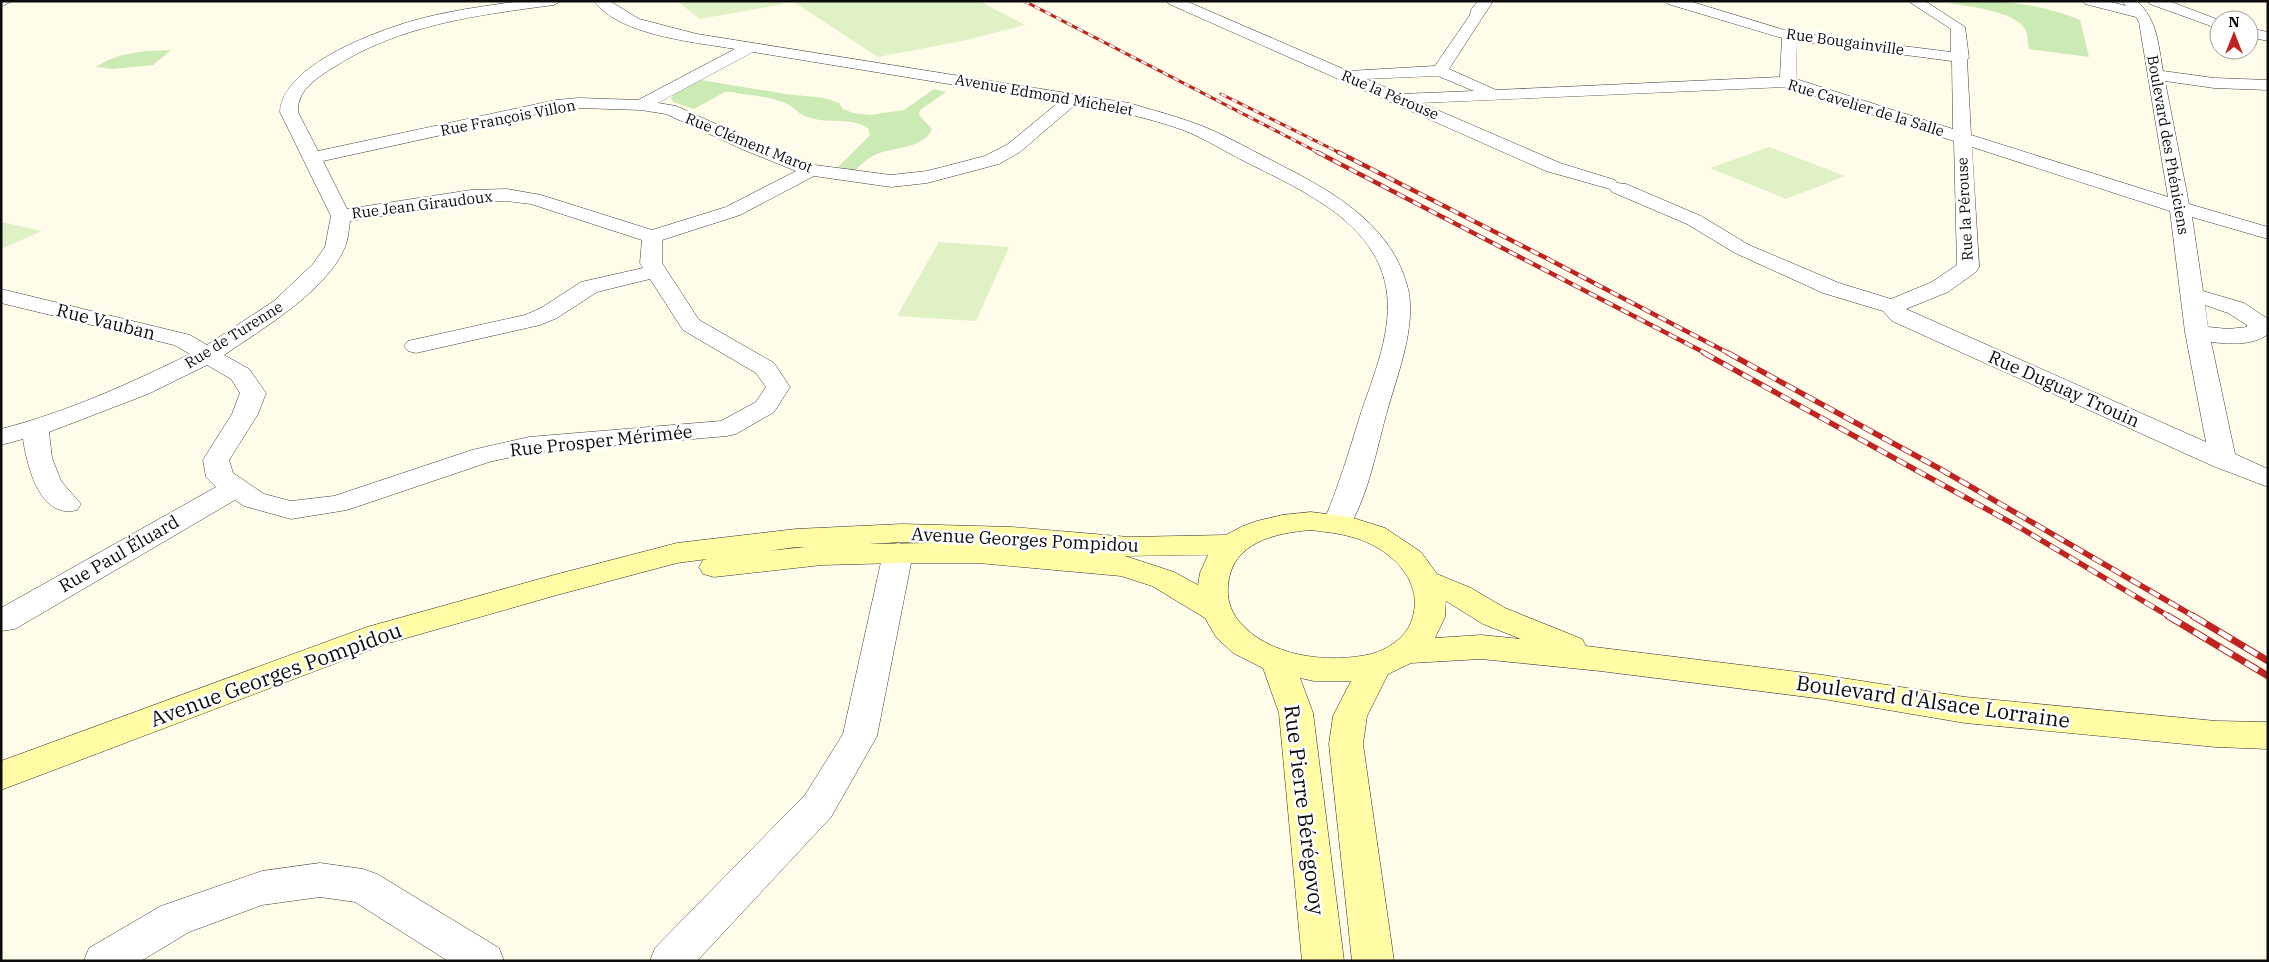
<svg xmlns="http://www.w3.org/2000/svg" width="2269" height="962" font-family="'IBM Plex Serif',serif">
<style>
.green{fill:#cceab3}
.pitch{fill:#dff1c5}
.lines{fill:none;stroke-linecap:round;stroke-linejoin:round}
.street-casing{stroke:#3f3f3f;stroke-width:1}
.secondary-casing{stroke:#2e2e2e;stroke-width:1}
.street{fill:#fff;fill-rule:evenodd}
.secondary{fill:#fffca5;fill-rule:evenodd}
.rail-far3-casing{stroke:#bf2420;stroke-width:3}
.rail-far2-casing{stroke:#bf2420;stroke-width:4.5}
.rail-far1-casing{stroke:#bf2420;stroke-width:5.5}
.rail-casing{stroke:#bf2420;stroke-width:7}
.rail-far3{stroke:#fff;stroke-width:2;stroke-dasharray:6;stroke-linecap:butt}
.rail-far2{stroke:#fff;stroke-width:3;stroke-dasharray:9;stroke-linecap:butt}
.rail-far1{stroke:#fff;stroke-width:4;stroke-dasharray:11;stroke-linecap:butt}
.rail{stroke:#fff;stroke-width:5;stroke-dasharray:15;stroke-linecap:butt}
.labels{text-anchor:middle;stroke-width:5;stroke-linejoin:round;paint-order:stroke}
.far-street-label{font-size:15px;fill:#0c0c0c;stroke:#fff}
.street-label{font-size:18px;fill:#0c0c0c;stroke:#fff}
.near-street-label{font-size:21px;fill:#0c0c0c;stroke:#fff}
</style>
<rect width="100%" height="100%" fill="#fffcea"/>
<g class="green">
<path d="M 1980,1 C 2014,1 2049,7 2080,20 L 2089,57 L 2029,49 C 2028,43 2028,34 2025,29 C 2015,11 1967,6 1948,3 Z"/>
<path d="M 171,50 L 153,65 L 113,69 L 96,67 C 118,52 144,51 171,50 Z"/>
<path d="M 701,80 L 786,94 L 824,98 L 839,103 L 843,109 L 853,113 L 870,115 L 904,110 L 934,89 L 946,92 L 920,110 L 919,115 L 932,129 C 924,149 893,147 877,154 C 868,158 861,164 855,171 L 838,167 L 870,135 L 868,128 C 851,117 830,124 811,118 C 798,115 797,109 789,105 C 772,96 750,96 732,92 L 725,92 L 694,109 L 673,102 L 671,98 L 675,94 Z"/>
</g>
<g class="pitch">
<polygon points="677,1 779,1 783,4 700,19"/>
<polygon points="792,1 979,1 1025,25 962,41 878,57"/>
<polygon points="1769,147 1845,176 1786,199 1710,168"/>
<polygon points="1,222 42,231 1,249"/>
<polygon points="939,242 1009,247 976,321 897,316"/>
</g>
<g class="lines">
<g class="street-casing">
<g id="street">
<polygon points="1,1 12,1 1,7"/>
<path d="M 521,1 L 561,1 L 554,5 C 477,15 397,25 331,69 C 314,80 297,91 298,112 L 318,151 L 556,100 L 579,98 L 638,100 L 735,49 C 695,42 620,36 594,1 L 610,1 L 639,19 L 697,34 L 1129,103 C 1151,110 1173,115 1194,123 C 1220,132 1245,147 1269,159 C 1326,188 1389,220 1407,285 C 1418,322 1398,373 1388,408 C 1377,446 1369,496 1347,530 L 1337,532 L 1327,530 L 1323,523 C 1338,488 1349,452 1360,416 C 1373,376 1394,330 1386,287 C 1374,220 1297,188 1244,161 C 1224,151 1204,138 1183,130 C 1149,118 1113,110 1076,104 L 1020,152 L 999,164 L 927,183 L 891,187 L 814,176 L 740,215 L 662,240 L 662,263 L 699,320 L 774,363 L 790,387 L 774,412 L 736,434 L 727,436 L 529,453 L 489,462 L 347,510 L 291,519 L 244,506 L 235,500 L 15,629 L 1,631 L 1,608 L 216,487 L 206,477 L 203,460 L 232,414 L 240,393 L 231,379 L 207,365 L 148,394 L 49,432 L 52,458 L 61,481 L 81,504 L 77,510 C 40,520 27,466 23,439 L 1,445 L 1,429 C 67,412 129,384 190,354 L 174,345 L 1,303 L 1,289 L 190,335 L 207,345 L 274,301 L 313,264 L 325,247 L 331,216 L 280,112 C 282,66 374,32 412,21 C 447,11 484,6 521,1 ZM 753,52 L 1059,102 L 1008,144 L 985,156 L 927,171 L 891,175 L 815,165 L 756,142 L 676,106 L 658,103 ZM 579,108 L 641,110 L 666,114 L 744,150 L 796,171 L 726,207 L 652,230 L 541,195 L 507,189 L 471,190 L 347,209 L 323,161 L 556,110 ZM 507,201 L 531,204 L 642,240 L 640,263 L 643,268 L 581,282 L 541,308 L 525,315 L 408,341 L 404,346 L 408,351 L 416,353 L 540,325 L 557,318 L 597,292 L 650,279 L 683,330 L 756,373 L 766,387 L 756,402 L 721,421 L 529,437 L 472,450 L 334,496 L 291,501 L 264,494 L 233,473 L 229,460 L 258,414 L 266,393 L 249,369 L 224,355 C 262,329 327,291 345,247 C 348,240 349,229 350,221 L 471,202 Z"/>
<path d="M 1167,1 L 1186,1 L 1348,71 L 1435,66 L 1470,15 L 1471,10 L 1478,1 L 1493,1 L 1449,69 L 1496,90 L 1780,77 L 1782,38 L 1668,4 L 1666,1 L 1689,1 L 1791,32 L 1951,52 L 1951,29 L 1908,1 L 1925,1 L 1965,27 L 1969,58 L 1967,60 L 1971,135 L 2168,197 L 2139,22 L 2136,17 L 2085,4 L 2083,1 L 2108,1 L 2126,6 L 2122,1 L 2137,1 C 2158,21 2158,44 2163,71 L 2214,78 L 2268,80 L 2268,90 L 2214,88 L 2165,81 L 2189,204 L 2268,227 L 2268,239 L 2192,217 L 2203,291 L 2244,303 L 2268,319 L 2268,334 C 2254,346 2228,344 2211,342 L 2235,454 L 2268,469 L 2268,487 L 2213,466 L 1892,321 L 1883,311 L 1823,293 L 1735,253 L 1687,224 L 1612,192 L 1610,189 L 1546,171 L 1169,4 ZM 1797,41 L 1952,61 L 1953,129 L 1796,79 ZM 1438,76 L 1474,91 L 1401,94 L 1366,79 ZM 1787,87 L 1954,141 L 1957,265 L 1932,282 L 1891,299 L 1839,283 L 1749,245 L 1701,216 L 1626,184 L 1617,183 L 1615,180 L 1560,163 L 1421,103 ZM 1972,147 L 2170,211 L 2185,332 L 2206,442 L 1906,309 L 1948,292 L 1976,272 L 1979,267 ZM 2205,305 L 2228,313 L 2247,325 L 2247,327 L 2228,329 L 2208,327 Z"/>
<polygon points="2148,1 2169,1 2219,20 2219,29 2150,4"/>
<polygon points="2249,28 2268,32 2268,41 2249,37"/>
<polygon points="898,543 908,546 913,553 877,736 831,817 697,961 650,961 655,948 805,795 843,734 883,553 888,546"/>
<polygon points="320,863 363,869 377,874 499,948 504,961 448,961 355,902 320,897 262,905 189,932 141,961 84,961 89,948 161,906 262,871"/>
</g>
</g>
<g class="secondary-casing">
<path id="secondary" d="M 1311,512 L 1350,517 L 1385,528 L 1421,552 L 1437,574 L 1471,588 L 1505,608 L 1582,639 L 1586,646 L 1823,675 L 1965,697 L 2216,721 L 2268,722 L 2268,749 L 2216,747 L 1965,723 L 1823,699 L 1600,671 L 1481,659 L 1411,663 L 1388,674 L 1367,716 L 1363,744 L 1394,961 L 1352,961 L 1329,744 L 1333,716 L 1351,681 L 1314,681 L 1300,678 L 1313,713 L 1344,961 L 1302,961 L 1279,713 L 1263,668 L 1233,653 L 1216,637 L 1205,618 L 1152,586 L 1121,576 L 978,563 L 898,563 L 822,565 L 714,577 L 703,574 L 699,567 L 703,560 L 707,559 L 677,563 L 557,595 L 389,643 L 1,790 L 1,761 L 367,627 L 554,575 L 677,543 L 796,529 L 902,524 L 1012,527 L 1129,537 L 1226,535 L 1243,526 L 1257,521 L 1282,515 ZM 1311,530 C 1325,532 1339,533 1352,537 C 1389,547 1427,581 1411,622 C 1406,637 1387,650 1371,654 C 1329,664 1267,657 1238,620 C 1230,610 1227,598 1228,585 C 1232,542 1275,533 1311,530 ZM 902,542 L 932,543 L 869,544 ZM 796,547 L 805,547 L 768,551 ZM 1208,555 L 1200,573 L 1198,585 L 1174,572 L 1125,556 ZM 1446,601 L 1483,624 L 1521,639 L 1481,635 L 1435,638 L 1445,617 Z"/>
</g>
<use href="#street" class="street"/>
<use href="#secondary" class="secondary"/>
<g class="rail-far3-casing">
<g id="rail-far3">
<polyline points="1024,1 1319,153"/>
<polyline points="1221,94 1340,153"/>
</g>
</g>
<g class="rail-far2-casing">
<g id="rail-far2">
<polyline points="1317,152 1707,354"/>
<polyline points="1338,152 1548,259 1730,354"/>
</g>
</g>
<g class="rail-far1-casing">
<g id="rail-far1">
<polyline points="1704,353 2019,527 2170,617"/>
<polyline points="1728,353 1942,470 2195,617"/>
</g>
</g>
<g class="rail-casing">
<g id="rail">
<polyline points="2168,616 2268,676"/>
<polyline points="2193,616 2268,661"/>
</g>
</g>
<use href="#rail-far3" class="rail-far3"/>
<use href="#rail-far2" class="rail-far2"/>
<use href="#rail-far1" class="rail-far1"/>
<use href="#rail" class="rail"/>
</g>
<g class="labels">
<g class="far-street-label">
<text transform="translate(1845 42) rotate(8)" y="5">Rue Bougainville</text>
<text transform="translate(1044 95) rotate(10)" y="5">Avenue Edmond Michelet</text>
<text transform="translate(1390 95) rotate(23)" y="5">Rue la Pérouse</text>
<text transform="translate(1866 108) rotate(17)" y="5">Rue Cavelier de la Salle</text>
<text transform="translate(508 118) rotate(-11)" y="5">Rue François Villon</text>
<text transform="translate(749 143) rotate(22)" y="5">Rue Clément Marot</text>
<text transform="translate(2168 145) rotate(80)" y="5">Boulevard des Phéniciens</text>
<text transform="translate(422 205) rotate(-7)" y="5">Rue Jean Giraudoux</text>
<text transform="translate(1965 209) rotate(-93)" y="5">Rue la Pérouse</text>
<text transform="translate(234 335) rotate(-32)" y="5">Rue de Turenne</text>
</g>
<g class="street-label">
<text transform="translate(106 322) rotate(14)" y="6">Rue Vauban</text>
<text transform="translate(2064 389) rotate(24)" y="6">Rue Duguay Trouin</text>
<text transform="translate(601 441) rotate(-6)" y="6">Rue Prosper Mérimée</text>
<text transform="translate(1025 540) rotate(3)" y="6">Avenue Georges Pompidou</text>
<text transform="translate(119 554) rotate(-30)" y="6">Rue Paul Éluard</text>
</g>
<g class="near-street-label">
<text transform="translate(276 675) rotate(-20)" y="7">Avenue Georges Pompidou</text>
<text transform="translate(1933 702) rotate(8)" y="7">Boulevard d'Alsace Lorraine</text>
<text transform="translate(1304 810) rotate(83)" y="7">Rue Pierre Bérégovoy</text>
</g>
</g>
<rect width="2269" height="962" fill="none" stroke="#0c0c0c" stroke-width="5"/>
<g transform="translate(2234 35)"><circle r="24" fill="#ffffff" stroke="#9e9e9e"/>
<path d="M0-4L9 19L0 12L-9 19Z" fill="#bf2420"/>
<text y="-8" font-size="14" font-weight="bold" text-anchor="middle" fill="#0c0c0c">N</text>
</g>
</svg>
